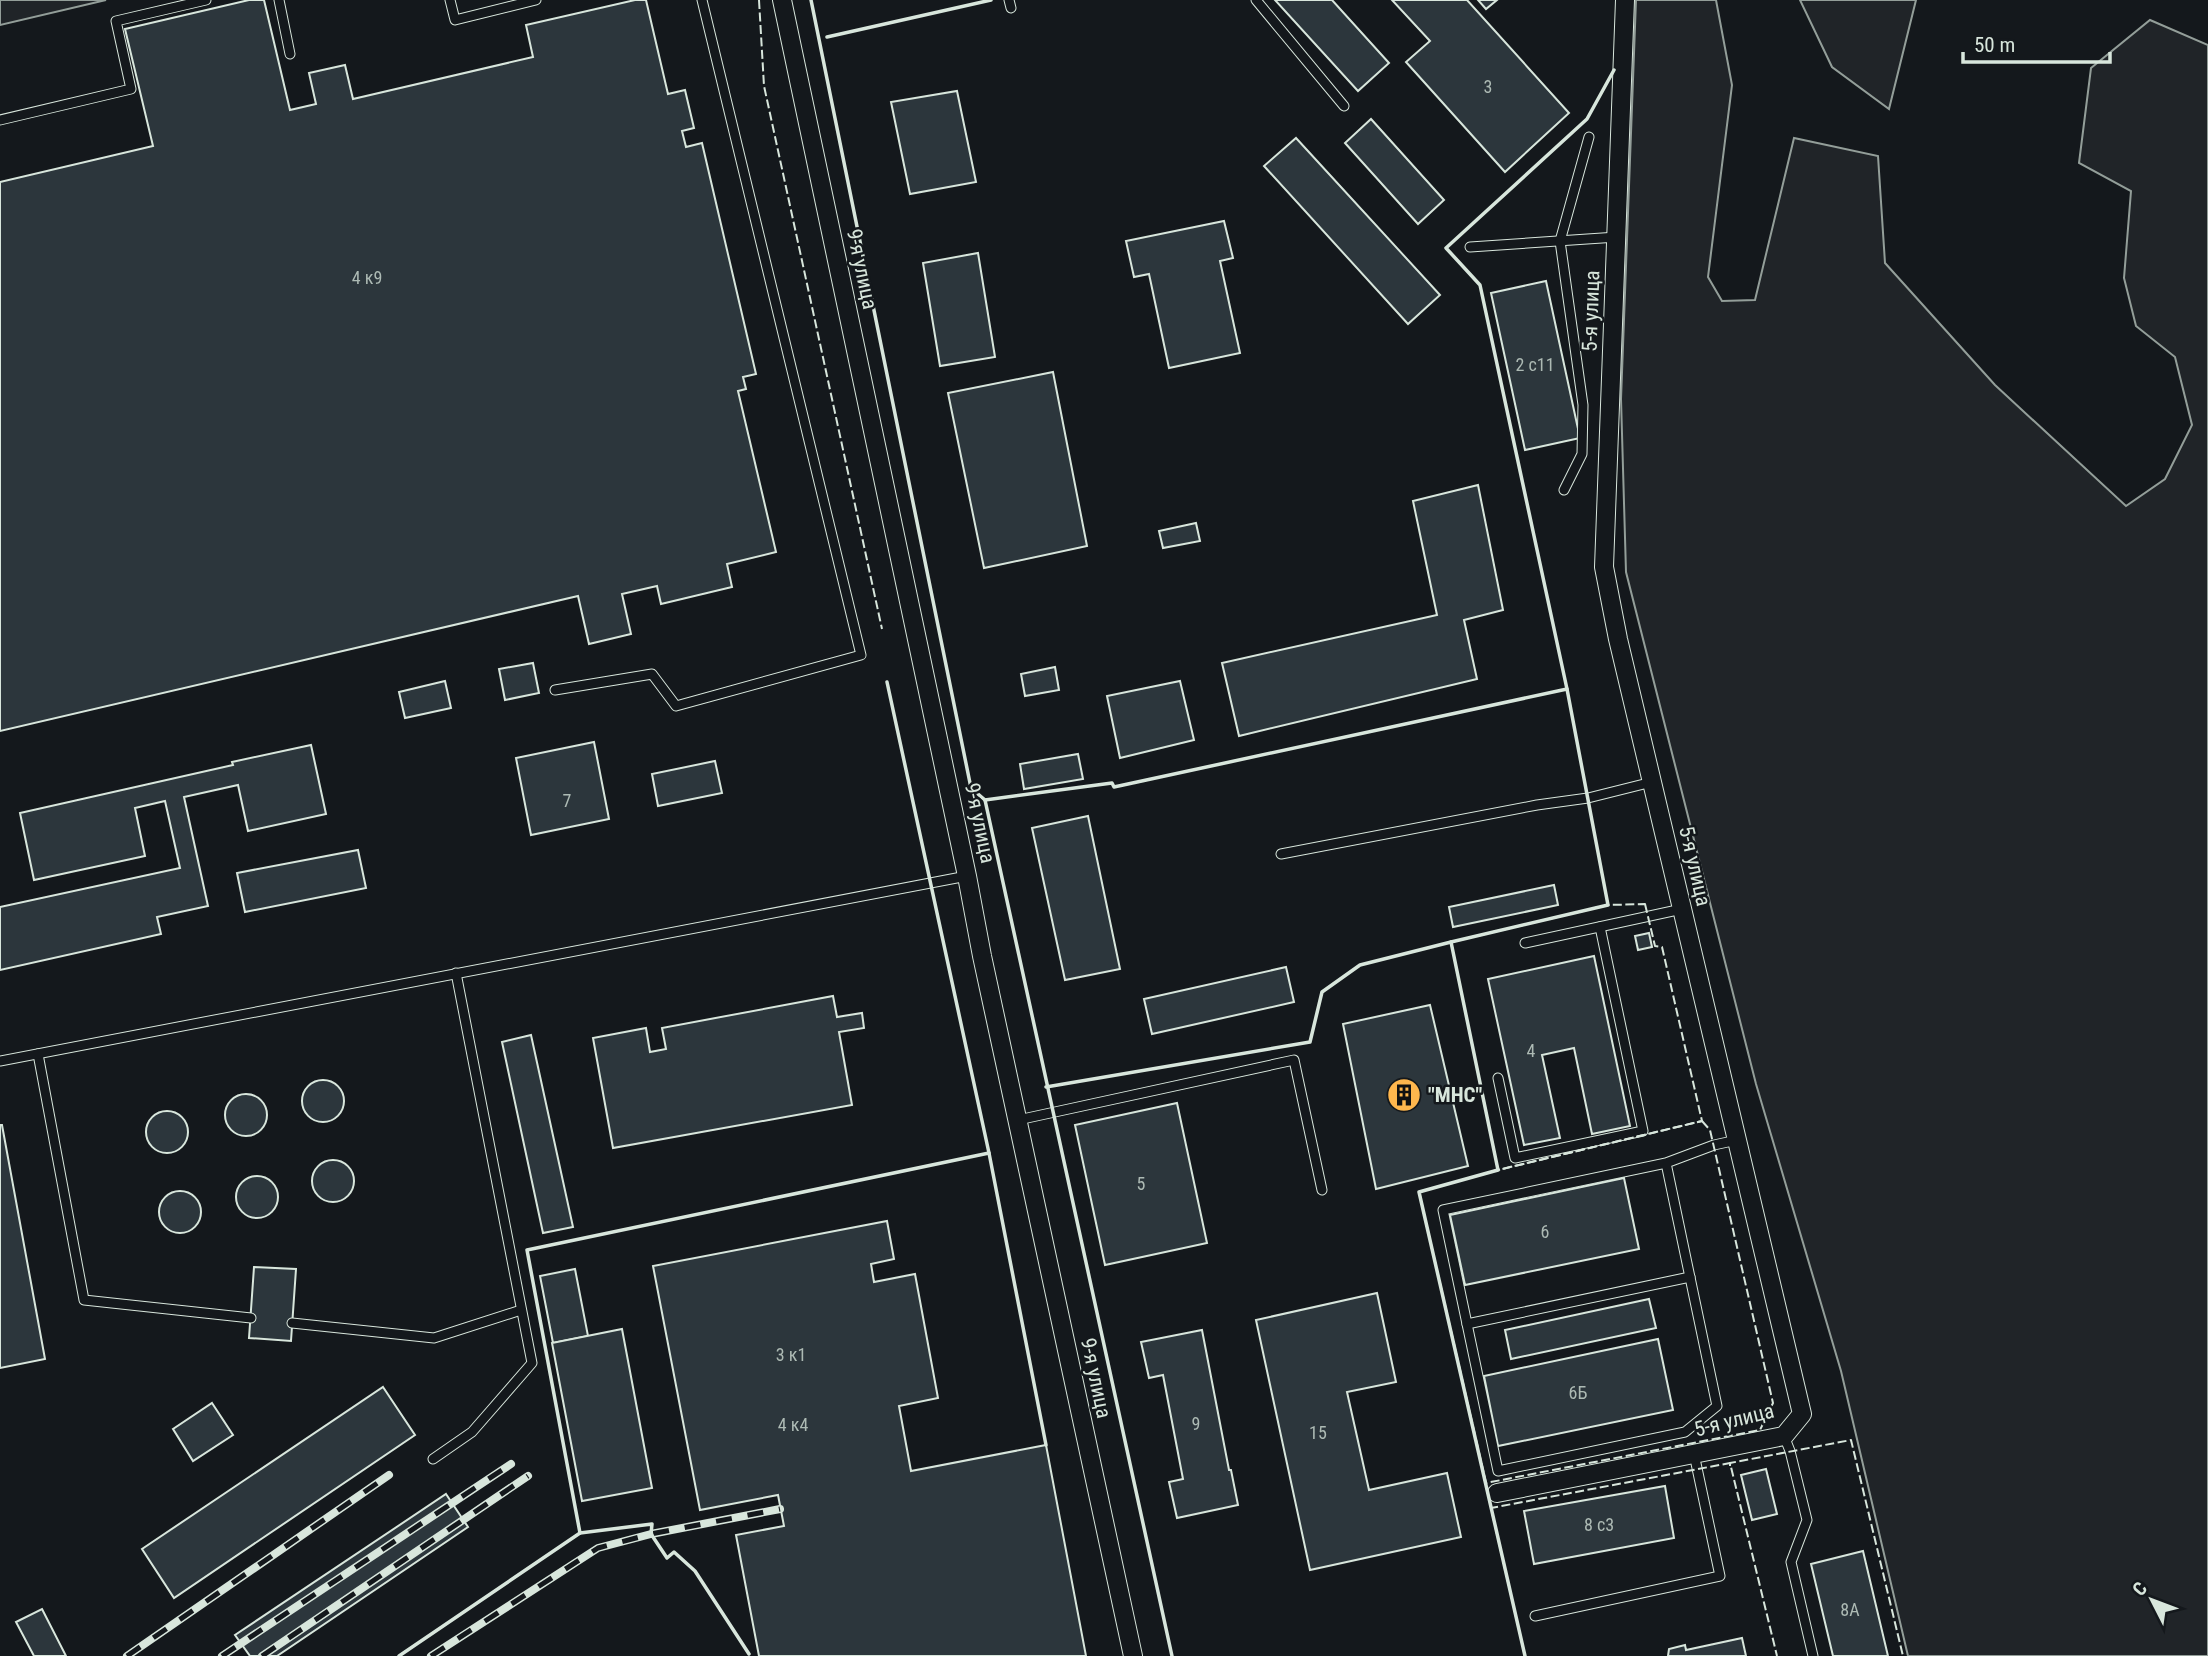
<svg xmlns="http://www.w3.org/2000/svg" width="2208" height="1656" font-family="'Roboto Condensed',sans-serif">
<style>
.green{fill:#202428;stroke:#939e99;stroke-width:2}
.building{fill:#2c363c;stroke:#d8e6dc;stroke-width:2}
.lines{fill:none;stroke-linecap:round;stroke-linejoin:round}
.lane-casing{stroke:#d8e6dc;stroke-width:11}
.street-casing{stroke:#d8e6dc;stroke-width:20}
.lane{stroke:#14181c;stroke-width:9}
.street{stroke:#14181c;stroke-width:18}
.rail-casing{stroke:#d8e6dc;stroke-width:8}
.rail{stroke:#14181c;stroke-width:5;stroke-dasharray:16;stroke-linecap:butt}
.fence{stroke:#d8e6dc;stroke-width:2;stroke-dasharray:9 3.5;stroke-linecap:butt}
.wall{stroke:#d8e6dc;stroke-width:3.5}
.labels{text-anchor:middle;stroke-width:5;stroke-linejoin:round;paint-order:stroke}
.number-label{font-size:18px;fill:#adbab4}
.street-label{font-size:21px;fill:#d8e6dc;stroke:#14181c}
.poi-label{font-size:21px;font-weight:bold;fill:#d8e6dc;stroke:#14181c;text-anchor:start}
</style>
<rect width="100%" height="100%" fill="#14181c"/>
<g class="green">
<polygon points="0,0 106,0 0,25"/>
<polygon points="1636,0 1716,0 1732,85 1708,277 1722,301 1755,300 1794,138 1878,156 1885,263 1995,385 2126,506 2165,479 2192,425 2175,357 2136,326 2124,278 2131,191 2079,163 2091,68 2150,20 2208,45 2208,1656 1908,1656 1841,1371 1756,1084 1626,572 1621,399"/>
<polygon points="1800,0 1916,0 1889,109 1832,67"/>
</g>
<g class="building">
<polygon points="249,0 264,0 290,110 316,104 309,73 345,65 353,99 533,57 526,25 635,0 646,0 668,94 685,90 694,128 682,131 686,147 702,143 756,374 743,377 746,389 738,391 776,552 727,564 732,587 661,604 657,586 622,594 631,634 589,644 578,596 0,731 0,182 153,146 125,29"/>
<polygon points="1275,0 1332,0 1389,63 1358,91"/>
<polygon points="1392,0 1467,0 1569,113 1505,172 1406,62 1430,41"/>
<polygon points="1478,0 1497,0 1486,9"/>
<polygon points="957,91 976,182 910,194 891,102"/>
<polygon points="1371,119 1444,200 1418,224 1345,143"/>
<polygon points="1296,138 1440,295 1408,324 1264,166"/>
<polygon points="1224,221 1233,258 1220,261 1240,353 1169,368 1149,274 1134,277 1126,241"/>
<polygon points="978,253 995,357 940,366 923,263"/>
<polygon points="1546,281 1580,438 1525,450 1491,293"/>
<polygon points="1053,372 1087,546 984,568 948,393"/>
<polygon points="1478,485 1503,610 1464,620 1477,679 1239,736 1222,663 1437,615 1413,501"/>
<polygon points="1196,523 1200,541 1163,548 1159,531"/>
<polygon points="533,663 539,693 505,700 499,669"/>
<polygon points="1055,667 1059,690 1025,696 1021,674"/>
<polygon points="445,681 451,708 405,718 399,692"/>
<polygon points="1180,681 1194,740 1120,758 1107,696"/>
<polygon points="594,742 609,819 531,835 516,758"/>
<polygon points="311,745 326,814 248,831 238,785 184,797 208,906 157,917 161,934 0,970 0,907 180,868 165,801 135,808 145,856 34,880 20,813 233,765 232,762"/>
<polygon points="1078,754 1083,779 1024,789 1020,764"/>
<polygon points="715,761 722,793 658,806 652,774"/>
<polygon points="1088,816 1120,969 1065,980 1032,828"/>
<polygon points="358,850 366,888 245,912 237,873"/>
<polygon points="1554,885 1558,905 1453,927 1449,907"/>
<polygon points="1649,933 1652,947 1638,950 1635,936"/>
<polygon points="1594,956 1630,1126 1592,1134 1574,1048 1542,1055 1560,1138 1524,1145 1488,979"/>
<polygon points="1286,967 1294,1002 1152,1034 1144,999"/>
<polygon points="833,996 837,1017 862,1013 864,1028 839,1032 852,1105 613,1148 593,1038 646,1028 650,1052 666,1049 662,1028"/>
<polygon points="1430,1005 1468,1166 1376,1189 1343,1024"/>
<polygon points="531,1035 573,1227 543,1233 502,1042"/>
<circle cx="323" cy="1101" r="21"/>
<circle cx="246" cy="1115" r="21"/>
<polygon points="1177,1103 1207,1243 1105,1265 1075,1125"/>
<circle cx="167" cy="1132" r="21"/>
<polygon points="0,1125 2,1125 45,1359 0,1368"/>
<circle cx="333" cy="1181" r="21"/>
<circle cx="257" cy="1197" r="21"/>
<polygon points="1624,1178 1639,1249 1465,1285 1450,1215"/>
<circle cx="180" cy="1212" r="21"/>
<polygon points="887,1221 894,1259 871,1264 874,1282 915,1274 938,1398 899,1406 911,1471 1046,1445 1086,1656 759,1656 736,1535 784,1526 778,1495 700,1510 653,1266"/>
<polygon points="254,1267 296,1269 291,1341 249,1338"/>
<polygon points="575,1269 588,1336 553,1343 540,1276"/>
<polygon points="1377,1293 1396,1382 1347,1392 1369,1490 1447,1473 1461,1537 1310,1570 1256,1320"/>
<polygon points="1649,1299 1656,1328 1511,1359 1505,1330"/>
<polygon points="622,1329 652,1488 582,1501 552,1343"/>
<polygon points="1202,1330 1229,1470 1231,1470 1238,1505 1177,1518 1169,1482 1183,1479 1163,1375 1149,1378 1141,1342"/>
<polygon points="1658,1339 1673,1410 1498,1446 1484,1376"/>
<polygon points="383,1387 415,1435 174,1598 142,1549"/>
<polygon points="212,1403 233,1435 193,1461 173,1429"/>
<polygon points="1766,1469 1777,1514 1752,1520 1741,1475"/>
<polygon points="1665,1486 1674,1538 1534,1564 1524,1511"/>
<polygon points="446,1494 468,1527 277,1656 250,1656 235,1635"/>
<polygon points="1863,1551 1888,1656 1833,1656 1811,1564"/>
<polygon points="42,1609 66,1656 34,1656 16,1622"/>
<polygon points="1742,1638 1746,1656 1668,1656 1669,1649 1685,1645 1686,1650"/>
</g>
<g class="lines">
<g class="lane-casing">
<g id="lane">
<polyline points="279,0 290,54"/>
<polyline points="450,0 455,20 536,0"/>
<polyline points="1009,0 1011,8"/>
<polyline points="1256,0 1344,106"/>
<polyline points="0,120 131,89 116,21 206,0"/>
<polyline points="1470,247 1617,237"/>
<polyline points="1564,490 1582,454 1583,405 1560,241 1589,137"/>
<polyline points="555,690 652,674 676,706 861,655 702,0"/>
<polyline points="1281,854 1537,805 1588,798 1652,782"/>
<polyline points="1525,943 1682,909"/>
<polyline points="38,1054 84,1300 251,1318"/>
<polyline points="0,1061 967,876"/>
<polyline points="1498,1078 1515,1158 1643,1131 1600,927"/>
<polyline points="1018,1120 1294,1060 1322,1190"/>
<polyline points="1666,1163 1443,1210 1498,1471 1685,1432 1717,1406 1666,1163 1714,1145 1737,1140"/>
<polyline points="292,1323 434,1338 521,1310"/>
<polyline points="1467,1324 1690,1277"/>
<polyline points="1784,1436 1790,1451 1807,1520 1791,1562 1813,1656"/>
<polyline points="433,1459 472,1432 532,1363 456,973"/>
<polyline points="1535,1616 1720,1576 1694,1454"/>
</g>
</g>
<g class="street-casing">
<g id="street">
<polyline points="782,0 967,876 982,956 1133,1656"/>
<polyline points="1497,1493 1784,1436 1802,1414 1618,639 1604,567 1625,0"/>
</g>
</g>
<use href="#lane" class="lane"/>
<use href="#street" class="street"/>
<g class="rail-casing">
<g id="rail">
<polyline points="127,1656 389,1475"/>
<polyline points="222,1656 511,1464"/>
<polyline points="262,1656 528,1476"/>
<polyline points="431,1656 598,1548 651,1534 780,1509"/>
</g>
</g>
<use href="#rail" class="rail"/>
<g class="fence">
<polyline points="759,0 764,86 882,629"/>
<polygon points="1645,904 1655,946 1662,947 1702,1121 1498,1170 1451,942 1608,905"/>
<polygon points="1702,1121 1710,1130 1773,1403 1760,1430 1486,1483 1419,1192 1498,1170"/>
<polyline points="1730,1466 1730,1463 1851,1440 1903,1656"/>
<polyline points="1525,1656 1491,1508 1730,1463 1777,1656"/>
</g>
<g class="wall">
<polyline points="811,0 971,788 985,800 1172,1656"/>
<polyline points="827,37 991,0"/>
<polyline points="887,682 989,1153 1046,1445"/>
<polyline points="985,800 1112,783 1114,787 1567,689"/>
<polyline points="1046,1087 1310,1042 1322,992 1360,965 1451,942"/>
<polyline points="749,1654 695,1571 674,1552 667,1558 651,1534 652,1524 580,1533 527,1250 989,1153"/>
<polyline points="399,1656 580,1533"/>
<polyline points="1525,1656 1419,1192 1498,1170 1451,942 1608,905 1567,689 1480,285 1446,248 1587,119 1614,70"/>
</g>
</g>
<defs>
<g id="building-disc" transform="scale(1.75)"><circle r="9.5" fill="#ffb74d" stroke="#14181c"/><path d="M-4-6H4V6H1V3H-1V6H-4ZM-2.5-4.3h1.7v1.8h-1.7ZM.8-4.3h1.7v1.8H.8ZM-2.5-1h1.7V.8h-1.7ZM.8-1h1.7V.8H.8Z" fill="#111"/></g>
</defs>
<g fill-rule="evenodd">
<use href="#building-disc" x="1404" y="1095"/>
</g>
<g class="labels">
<g class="number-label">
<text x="1488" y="93">3</text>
<text x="367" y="284">4 к9</text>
<text x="1535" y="371">2 с11</text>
<text x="567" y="807">7</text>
<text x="1531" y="1057">4</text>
<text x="1141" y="1190">5</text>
<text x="1545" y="1238">6</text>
<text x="791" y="1361">3 к1</text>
<text x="1578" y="1399">6Б</text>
<text x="1196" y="1430">9</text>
<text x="793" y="1431">4 к4</text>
<text x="1318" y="1439">15</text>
<text x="1599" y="1531">8 с3</text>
<text x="1850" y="1616">8А</text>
</g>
<g class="street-label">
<text transform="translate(862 269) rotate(78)" y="7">9-я улица</text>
<text transform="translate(1591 311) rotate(-88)" y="7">5-я улица</text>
<text transform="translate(980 823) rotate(78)" y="7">9-я улица</text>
<text transform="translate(1695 866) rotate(77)" y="7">5-я улица</text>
<text transform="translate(1096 1378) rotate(78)" y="7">9-я улица</text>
<text transform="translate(1734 1420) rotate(-14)" y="7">5-я улица</text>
</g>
<g class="poi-label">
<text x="1428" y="1102">"МНС"</text>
</g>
</g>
<g transform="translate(2152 1600) rotate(312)" stroke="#14181c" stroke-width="5" paint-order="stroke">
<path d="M0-5L12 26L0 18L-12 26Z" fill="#d8e6dc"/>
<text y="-10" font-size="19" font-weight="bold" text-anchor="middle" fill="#d8e6dc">С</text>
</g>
<path d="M1963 52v10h147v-10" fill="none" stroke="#d8e6dc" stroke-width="3.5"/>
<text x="1974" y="52" font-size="21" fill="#d8e6dc" stroke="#14181c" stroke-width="5" paint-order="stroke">50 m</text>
</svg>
